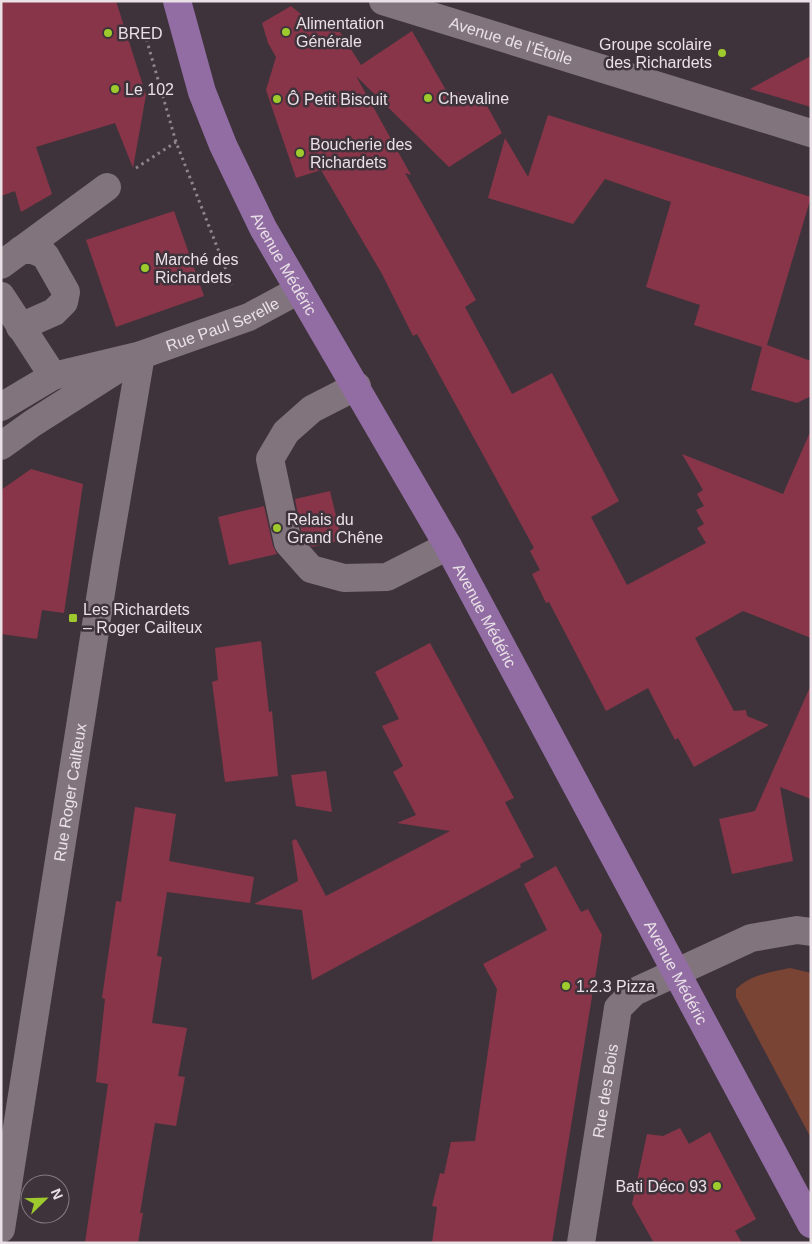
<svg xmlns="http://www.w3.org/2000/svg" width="812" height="1244" font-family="Helvetica,sans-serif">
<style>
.green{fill:#7a4434}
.building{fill:#883549}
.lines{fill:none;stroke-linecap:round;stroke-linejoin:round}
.path{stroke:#8e848a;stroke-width:3;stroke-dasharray:2.5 4;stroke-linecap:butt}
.minor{stroke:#82747d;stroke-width:28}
.major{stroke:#926da4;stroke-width:28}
.poi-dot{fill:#9fca2d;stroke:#3f333b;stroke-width:2}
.labels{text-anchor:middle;stroke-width:5;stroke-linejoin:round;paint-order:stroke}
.poi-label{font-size:16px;fill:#e9e1e6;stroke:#3f333b;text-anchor:start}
.street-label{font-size:16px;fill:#e9e1e6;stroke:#3f333b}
</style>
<rect width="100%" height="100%" fill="#3f333b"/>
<path class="green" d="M 790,968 L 811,973 L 811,1138 L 736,997 L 736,989 C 751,975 770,972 790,968 Z"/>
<g class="building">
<polygon points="1,1 116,1 146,95 133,168 115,123 36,147 52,194 21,212 15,191 1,196"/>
<polygon points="291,6 308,20 314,30 340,32 361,65 412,31 447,92 481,95 502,133 449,167 356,76 411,175 405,173 476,300 465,307 512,394 552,373 619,501 591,517 627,585 706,543 697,528 704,524 696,510 704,506 697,494 703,490 682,454 783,494 811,430 811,638 743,611 695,638 734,711 746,710 747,716 769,725 694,767 678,738 675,740 648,688 606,711 549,602 546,603 532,574 540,570 530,551 534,548 417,334 413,336 382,274 321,170 296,178 266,90 276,57 268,43 262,23"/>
<polygon points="811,56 811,107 750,89"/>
<polygon points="548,115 811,197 767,345 811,361 811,396 797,403 751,390 762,347 694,325 700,305 646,287 671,202 605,179 573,224 488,198 505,138 528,177"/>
<polygon points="174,211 204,296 116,327 86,240"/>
<polygon points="31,469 83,484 64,613 42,610 37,639 1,634 1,490"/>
<polygon points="330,491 342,540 312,547 302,536 295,499"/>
<polygon points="264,506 273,546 277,554 229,565 218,517"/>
<polygon points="261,641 269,712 272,711 278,776 225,782 212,682 218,680 215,648"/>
<polygon points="430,643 514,798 505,802 534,857 520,864 521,867 312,980 302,910 254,904 298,881 292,841 296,839 326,896 450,831 397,823 416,815 393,772 403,766 382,726 399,719 375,672"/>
<polygon points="811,685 811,799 780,787 793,861 732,874 719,819 755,811"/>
<polygon points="326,771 332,812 296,806 291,775"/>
<polygon points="135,807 176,814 169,861 254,877 250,903 167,892 157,956 162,957 152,1023 187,1028 178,1076 185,1077 176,1126 155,1123 140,1213 143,1213 138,1243 85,1243 108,1084 96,1082 105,999 102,998 116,901 121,902"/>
<polygon points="556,866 581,912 588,909 602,935 552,1243 432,1243 437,1207 432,1206 440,1173 444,1174 451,1142 475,1141 497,989 483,964 547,930 524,884"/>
<polygon points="680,1128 689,1144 710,1132 756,1219 735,1231 742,1243 654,1243 632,1204 647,1134 663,1136"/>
</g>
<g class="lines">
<g class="path">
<polyline points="148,30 144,31 176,142 232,285"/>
<polyline points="136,168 176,142"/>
</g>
<g class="minor">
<path id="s1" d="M 383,1 L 811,133"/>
<polyline points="1,265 107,187"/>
<polyline points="1,296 53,376"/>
<polyline points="20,327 54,312 64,302 66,292 45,255 33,250 21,250"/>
<polyline points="357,386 312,409 286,432 270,459 288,543 311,569 344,578 387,577 448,546"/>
<path id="s2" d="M 1,407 L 53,376 L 141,355 L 249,317 L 299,290"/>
<polyline points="1,446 33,423 121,367"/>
<path id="s3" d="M 1,1229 L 106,561 L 141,355"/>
<path id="s4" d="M 581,1243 L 618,1008 L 634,992 L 751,938 L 797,930 L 811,932"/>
</g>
<path class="major" id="s5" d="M 177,1 L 202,92 L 223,145 L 263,228 L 448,546 L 811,1224"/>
</g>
<g class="poi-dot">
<circle cx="286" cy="32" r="5"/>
<circle cx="108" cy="33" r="5"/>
<circle cx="722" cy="53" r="5"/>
<circle cx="115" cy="89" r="5"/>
<circle cx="428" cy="98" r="5"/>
<circle cx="277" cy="99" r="5"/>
<circle cx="300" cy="153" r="5"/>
<circle cx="145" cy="268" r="5"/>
<circle cx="277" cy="528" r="5"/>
<rect x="68" y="613" width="10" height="10" rx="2.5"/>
<circle cx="566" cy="986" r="5"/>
<circle cx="717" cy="1186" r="5"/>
</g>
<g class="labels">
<g class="poi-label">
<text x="296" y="29">Alimentation<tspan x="296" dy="18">Générale</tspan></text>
<text x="118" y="39">BRED</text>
<text x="712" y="50" text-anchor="end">Groupe scolaire<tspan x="712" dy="18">des Richardets</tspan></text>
<text x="125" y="95">Le 102</text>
<text x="438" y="104">Chevaline</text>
<text x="287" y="105">Ô Petit Biscuit</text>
<text x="310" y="150">Boucherie des<tspan x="310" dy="18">Richardets</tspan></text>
<text x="155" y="265">Marché des<tspan x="155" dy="18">Richardets</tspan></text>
<text x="287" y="525">Relais du<tspan x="287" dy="18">Grand Chêne</tspan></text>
<text x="83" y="615">Les Richardets<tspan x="83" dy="18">– Roger Cailteux</tspan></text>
<text x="576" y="992">1.2.3 Pizza</text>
<text x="707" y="1192" text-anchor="end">Bati Déco 93</text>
</g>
<g class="street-label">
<text dy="6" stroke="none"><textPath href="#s1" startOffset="134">Avenue de l’Étoile</textPath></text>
<text dy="6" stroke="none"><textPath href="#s5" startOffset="285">Avenue Médéric</textPath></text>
<text dy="6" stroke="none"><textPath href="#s2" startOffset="238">Rue Paul Serelle</textPath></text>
<text dy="6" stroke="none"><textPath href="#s5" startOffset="690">Avenue Médéric</textPath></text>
<text dy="6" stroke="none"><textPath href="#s3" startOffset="442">Rue Roger Cailteux</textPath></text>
<text dy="6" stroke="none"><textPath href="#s5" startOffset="1095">Avenue Médéric</textPath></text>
<text dy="6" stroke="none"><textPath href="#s4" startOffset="154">Rue des Bois</textPath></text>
</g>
</g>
<rect width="812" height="1244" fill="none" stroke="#e9e1e6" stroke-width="5"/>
<g transform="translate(45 1199) rotate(67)"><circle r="24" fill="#3f333b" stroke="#83797f"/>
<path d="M0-4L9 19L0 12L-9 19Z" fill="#9fca2d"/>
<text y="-8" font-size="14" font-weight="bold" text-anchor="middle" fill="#e9e1e6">N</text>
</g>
</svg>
